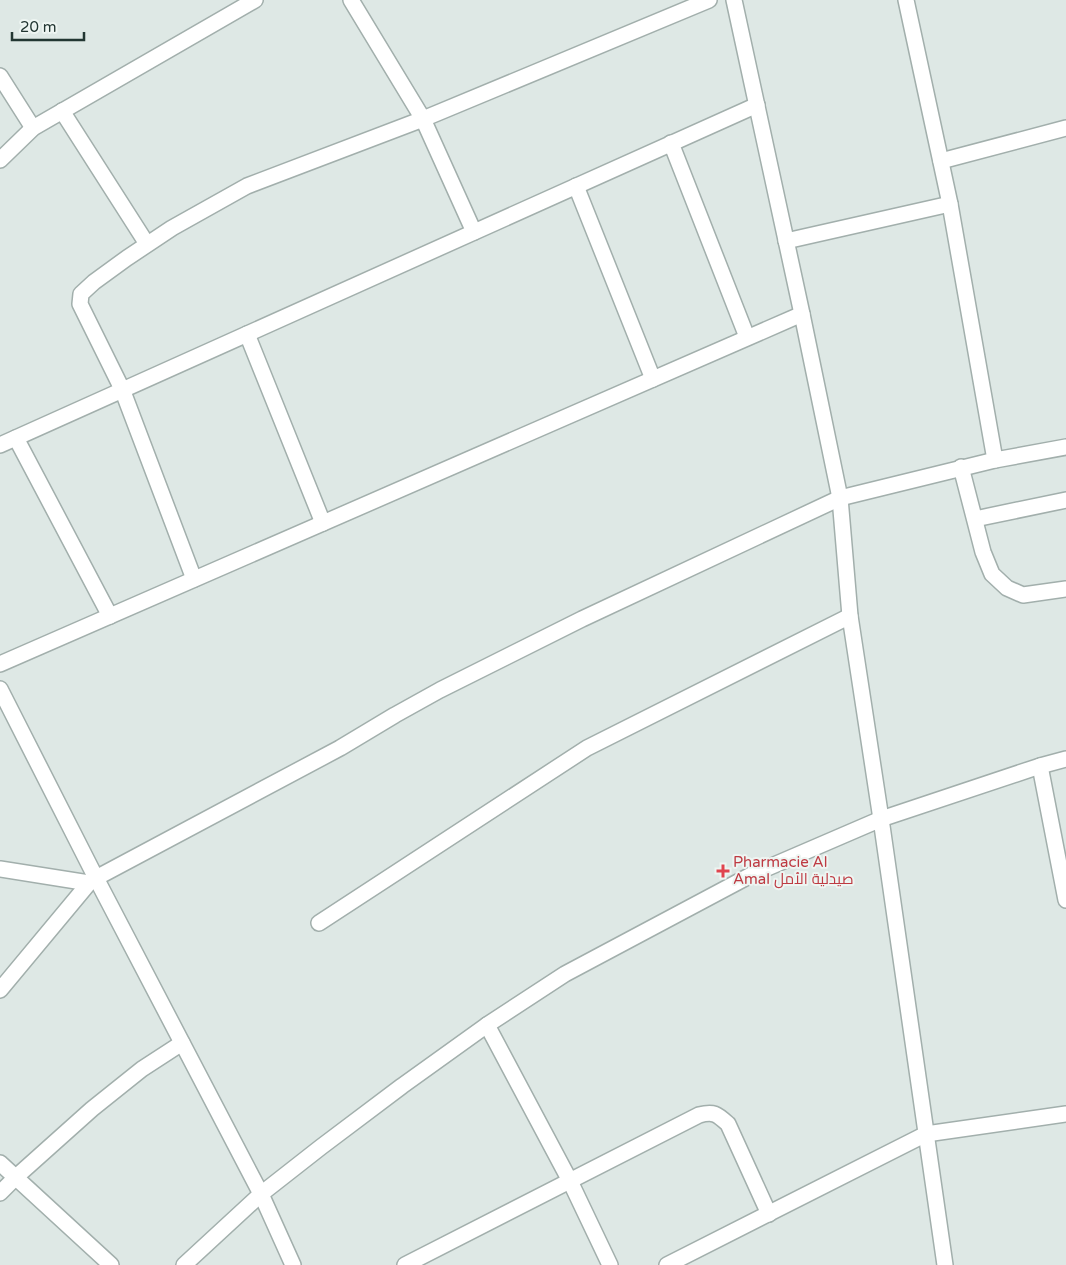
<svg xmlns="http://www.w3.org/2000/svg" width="1066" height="1265" font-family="'Varela Round',Cairo,sans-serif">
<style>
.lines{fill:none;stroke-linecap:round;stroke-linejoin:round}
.minor-casing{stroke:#a2afac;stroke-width:18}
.tertiary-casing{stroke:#a2afac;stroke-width:18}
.minor{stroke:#fff;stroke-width:15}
.tertiary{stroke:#fff;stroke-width:15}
.health-dot{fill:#e0444e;stroke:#eef5f2;stroke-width:2}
.labels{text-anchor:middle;stroke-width:4;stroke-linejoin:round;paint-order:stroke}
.health-label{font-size:15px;fill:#be3a42;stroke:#eef5f2;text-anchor:start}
</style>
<rect width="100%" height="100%" fill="#dee8e5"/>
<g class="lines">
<g class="minor-casing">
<g id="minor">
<polyline points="351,0 423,119 474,232"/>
<polyline points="734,0 802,314 840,498 850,616 881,819 945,1265"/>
<polyline points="906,0 950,204 995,460"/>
<polyline points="0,76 33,128"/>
<polyline points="62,111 147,244"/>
<polyline points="671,143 747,337"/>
<polyline points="0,160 33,128 255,0"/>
<polyline points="941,161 1066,128"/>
<polyline points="576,186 653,379"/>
<polyline points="786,241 950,204"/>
<polyline points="247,334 323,523"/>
<polyline points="16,438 110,616"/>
<polyline points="0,445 757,105"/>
<polyline points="961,467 983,552 992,574 1007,588 1023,595 1066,589"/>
<polyline points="975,519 1066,500"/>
<polyline points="194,579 122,389 80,304 81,294 94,282 127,258 172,228 247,186 423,119 709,0"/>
<polyline points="0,664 802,314"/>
<polyline points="0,689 96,878 261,1194 293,1265"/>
<polyline points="1040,766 1066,900"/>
<polyline points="0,869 89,883"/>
<polyline points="319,923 587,748 850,616"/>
<polyline points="0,990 89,883 96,878 340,748 395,715 440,690 582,619 840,498 995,460 1066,447"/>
<polyline points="487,1025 570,1181 610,1265"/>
<polyline points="0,1163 111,1265"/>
<polyline points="0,1193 16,1177 92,1109 142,1069 182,1043"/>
<path d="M 405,1265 L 699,1115 C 714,1111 717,1114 728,1124 L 769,1214"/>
<polyline points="667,1265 926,1134 1066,1114"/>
</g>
</g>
<g class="tertiary-casing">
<polyline id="tertiary" points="184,1265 261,1194 321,1147 402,1086 487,1025 565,974 751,875 881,819 1040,766 1066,759"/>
</g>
<use href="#minor" class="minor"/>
<use href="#tertiary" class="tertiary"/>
</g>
<path class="health-dot" d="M720.5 863.5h5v5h5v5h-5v5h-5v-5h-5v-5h5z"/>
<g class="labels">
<g class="health-label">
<text x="733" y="867">Pharmacie Al<tspan x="733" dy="17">Amal صيدلية الأمل</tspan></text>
</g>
</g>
<path d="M12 32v8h72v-8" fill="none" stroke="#223632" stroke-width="2.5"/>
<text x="20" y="32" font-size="15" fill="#223632" stroke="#eef5f2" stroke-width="4" paint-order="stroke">20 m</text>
</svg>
